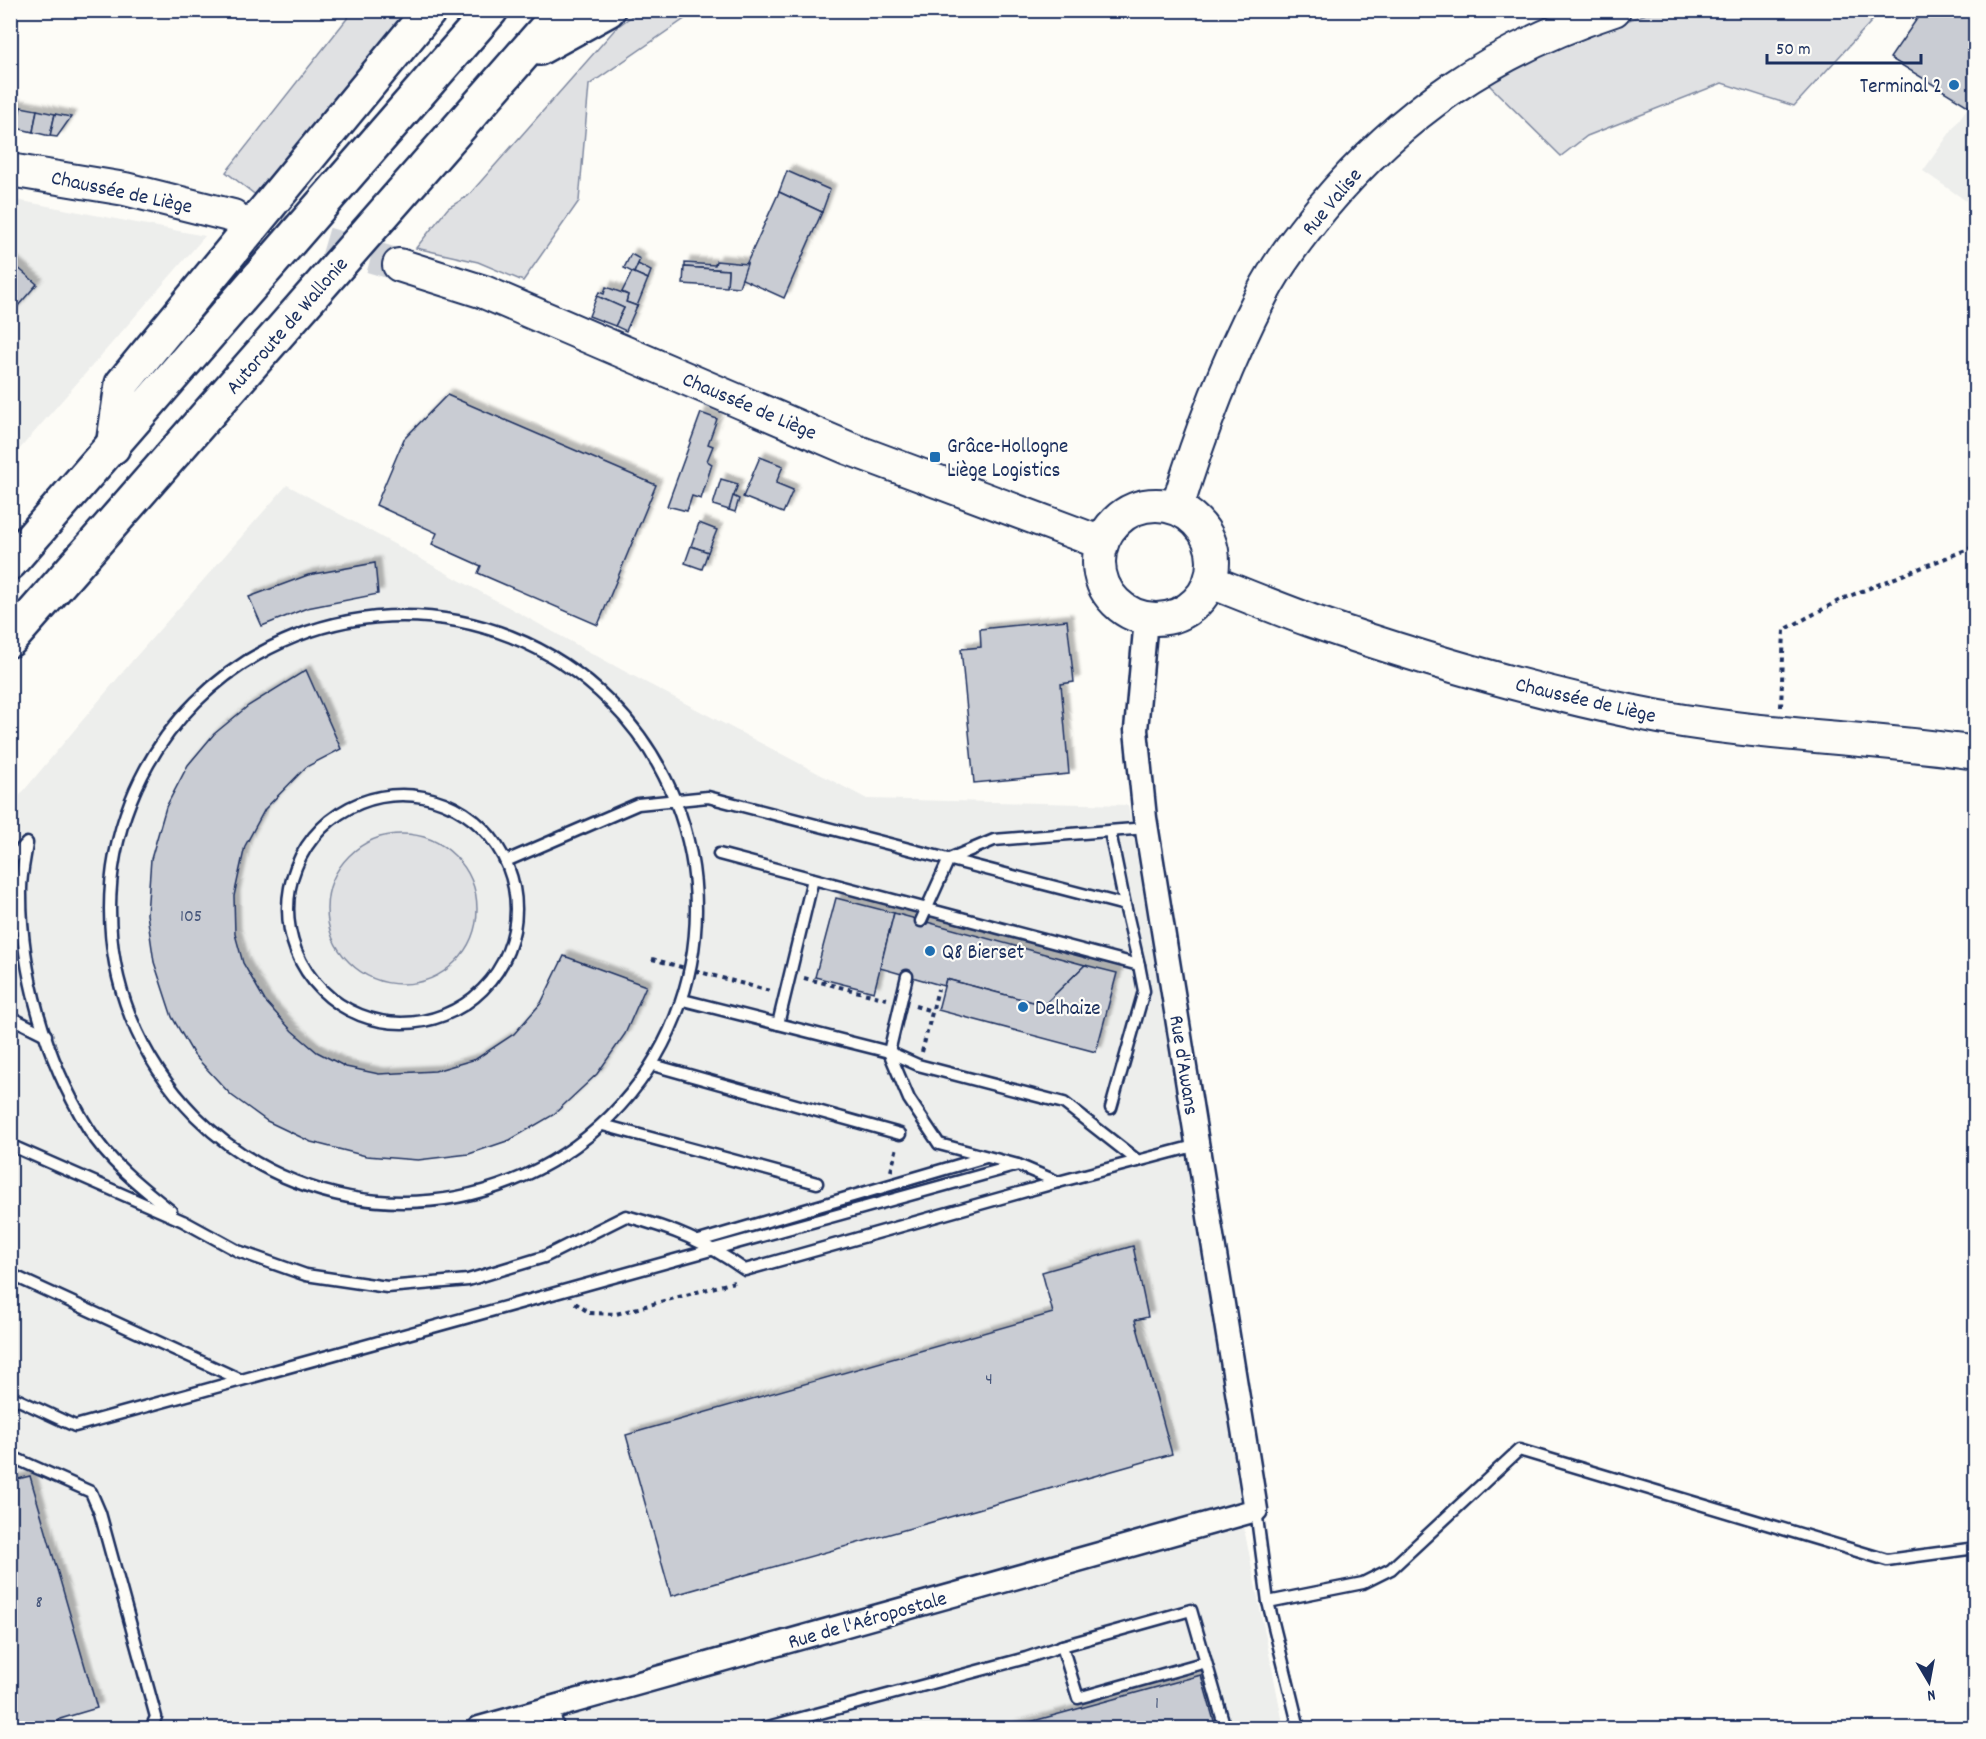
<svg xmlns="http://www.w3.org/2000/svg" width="1986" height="1739" font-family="Dekko,sans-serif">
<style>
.built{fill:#edeeec}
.green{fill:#e0e1e3;stroke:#7e88a0;stroke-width:1.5}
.building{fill:#c9ccd3;stroke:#1b2f5e;stroke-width:1.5;filter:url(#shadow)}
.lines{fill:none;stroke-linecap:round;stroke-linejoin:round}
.secondary-tunnel{stroke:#d0d3d8;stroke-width:32;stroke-dasharray:32 16;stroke-linecap:butt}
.lane-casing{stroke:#1b2f5e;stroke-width:15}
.street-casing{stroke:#1b2f5e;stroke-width:27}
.secondary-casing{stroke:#1b2f5e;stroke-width:36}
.highway-casing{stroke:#1b2f5e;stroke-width:38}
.path{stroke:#1b2f5e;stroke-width:4;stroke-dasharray:4.5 4.5;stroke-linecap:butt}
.lane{stroke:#fdfcf7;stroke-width:10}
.street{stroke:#fdfcf7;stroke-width:22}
.secondary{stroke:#fdfcf7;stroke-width:32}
.highway{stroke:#fdfcf7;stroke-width:33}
.poi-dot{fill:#1f6fb2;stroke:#fdfcf7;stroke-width:2}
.labels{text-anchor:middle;stroke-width:4.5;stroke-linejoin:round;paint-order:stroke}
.number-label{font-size:18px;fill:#46567b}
.poi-label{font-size:21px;fill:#1b2f5e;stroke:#fdfcf7;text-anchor:start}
.street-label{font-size:21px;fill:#1b2f5e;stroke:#fdfcf7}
</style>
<defs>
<filter id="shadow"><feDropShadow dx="5.5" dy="-5.5" stdDeviation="1.5" flood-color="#0004"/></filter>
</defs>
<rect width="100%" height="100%" fill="#fdfcf7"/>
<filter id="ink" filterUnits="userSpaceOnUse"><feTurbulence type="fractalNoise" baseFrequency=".0167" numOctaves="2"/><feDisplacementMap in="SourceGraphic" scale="12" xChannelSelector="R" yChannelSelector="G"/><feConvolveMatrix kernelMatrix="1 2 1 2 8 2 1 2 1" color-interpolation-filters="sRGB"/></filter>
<g filter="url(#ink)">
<g class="built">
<polygon points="1975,97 1975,207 1923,171"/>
<polygon points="11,199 205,236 11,459"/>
<polygon points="287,485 624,671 867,799 1128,805 1200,1220 1243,1523 1284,1728 11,1728 11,806 132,661"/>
</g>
<g class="green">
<polygon points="353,11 408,11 257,196 226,172"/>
<polygon points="639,11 696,11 589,85 579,201 523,281 478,262 416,248 448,208 468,196 617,27"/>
<polygon points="1655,11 1881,11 1794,106 1722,83 1587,136 1561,156 1485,81 1560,44"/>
<circle cx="402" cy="909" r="75"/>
</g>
<g class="building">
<polygon points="1923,10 1976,10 1976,111 1890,58"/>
<polygon points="10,105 21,107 16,128 10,127"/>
<polygon points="21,107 37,110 33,132 16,128"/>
<polygon points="37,110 55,114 50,136 33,132"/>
<polygon points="55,114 71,117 57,137 50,136"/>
<polygon points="787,171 830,190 822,212 779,192"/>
<polygon points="779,192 822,212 784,298 740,278"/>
<polygon points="631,254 640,259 634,273 624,268"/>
<polygon points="10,261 37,284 10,315"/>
<polygon points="716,261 747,264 739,287 727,286 728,270 685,267 685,263 715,265"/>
<polygon points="638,264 651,271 648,279 634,273"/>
<polygon points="684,267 728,270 727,287 683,284"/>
<polygon points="632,272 648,279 637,306 626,302 628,295 622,292"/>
<polygon points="606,287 628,295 626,302 637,306 626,331 615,326 624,308 597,296 599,292 604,294"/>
<polygon points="597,296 624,308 615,326 589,316"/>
<polygon points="447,395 656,485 598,625 478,573 481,566 432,544 437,533 376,505 404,439"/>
<polygon points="701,413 717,419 708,444 713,446 707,461 712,464 701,499 692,496 687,511 667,506"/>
<polygon points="760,457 783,466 776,483 793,490 783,513 743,497"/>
<polygon points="721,479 738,484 729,510 713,505"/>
<polygon points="733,496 739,499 735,512 729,510"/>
<polygon points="699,523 717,530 708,552 691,546"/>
<polygon points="691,546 708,552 702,569 685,563"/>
<polygon points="375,563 378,594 307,608 262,626 249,597 308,575"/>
<polygon points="1067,620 1074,682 1061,684 1069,774 974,783 961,649 981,647 980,629"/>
<polygon points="306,670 341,749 306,767 265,809 245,846 234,896 235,934 243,963 265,1001 292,1031 317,1052 346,1067 379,1074 435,1071 476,1059 514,1034 541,1003 564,956 646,986 625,1034 597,1074 553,1115 510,1140 469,1154 418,1160 366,1156 311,1142 267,1121 231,1095 194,1055 172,1017 154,962 147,914 151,859 166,807 188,765 214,734 248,706"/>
<polygon points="836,898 894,913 874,992 815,977"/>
<polygon points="894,913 1085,965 1044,1005 946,979 944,986 880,968"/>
<polygon points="1085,965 1117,973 1096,1052 938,1010 946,979 1044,1005"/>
<polygon points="1133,1246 1148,1317 1135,1320 1172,1454 671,1596 626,1435 1053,1313 1042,1272"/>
<polygon points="30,1476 97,1708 60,1719 54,1728 42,1724 26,1728 10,1728 10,1481"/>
<polygon points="1201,1675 1216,1728 1008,1728"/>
</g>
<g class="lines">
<polyline class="secondary-tunnel" points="233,216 399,265"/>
<g class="lane-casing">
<g id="lane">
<circle cx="403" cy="909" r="293"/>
<circle cx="402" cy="909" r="114"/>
<polyline points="1110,832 1125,905"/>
<polyline points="719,854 1139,965 1144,991 1111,1108"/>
<path d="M 10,861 L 27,843 C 25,858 21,874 21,889 C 20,971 45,1058 88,1128 C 108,1161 141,1187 171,1211"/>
<polyline points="506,861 638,804 708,797 1125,905 1139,965"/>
<polyline points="921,921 949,859 994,840 1147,828"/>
<polyline points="907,976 889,1052 909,1099 939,1144 1018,1165 1058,1182 1198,1145"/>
<polyline points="683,1000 889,1052 918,1065 1064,1103 1138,1161"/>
<polyline points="10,1017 46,1035"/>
<polyline points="778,1024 813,879"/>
<polyline points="653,1065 900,1134"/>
<polyline points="603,1125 817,1183"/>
<path d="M 10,1145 L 183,1221 L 238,1251 L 306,1275 L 387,1287 L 468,1280 L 544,1257 L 626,1216 C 674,1229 704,1241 745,1270 L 1058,1182"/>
<polyline points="699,1241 986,1157"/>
<polyline points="10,1274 239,1379"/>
<polyline points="10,1396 75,1426 1018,1165"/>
<polyline points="10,1456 91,1492 100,1513 156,1717 151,1728"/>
<polyline points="1256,1510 1268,1602 1299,1728"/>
<polyline points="1268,1602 1363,1583 1391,1569 1519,1450 1887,1560 1976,1548"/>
<polyline points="1206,1662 1078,1698 1062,1646 1191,1610 1225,1728"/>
<polyline points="553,1707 558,1728"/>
<polyline points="764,1728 1026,1658 1062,1646"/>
</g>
</g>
<g class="street-casing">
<polyline id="street" points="479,1728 1256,1510 1145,818 1136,730 1146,619"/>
</g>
<g class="secondary-casing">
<g id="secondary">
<polyline points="10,170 125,189 233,216"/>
<polyline points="399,265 484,292 848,448 1102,543"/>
<circle cx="1156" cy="562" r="57"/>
<path d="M 1177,508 C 1199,435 1227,362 1262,294 C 1278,263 1301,234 1322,208 C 1402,112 1494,49 1614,10"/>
<path d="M 1211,582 C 1245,595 1278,609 1312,621 C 1419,658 1528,690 1639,713 C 1750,736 1864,736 1976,753"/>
</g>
</g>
<g class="highway-casing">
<g id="highway">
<polyline points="539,48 608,10"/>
<polyline points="113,447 122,384 430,10"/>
<polyline points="10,563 491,10"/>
<polyline points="10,640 562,10"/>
</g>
</g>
<g class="path">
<polyline points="1781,707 1784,630 1842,599 1976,546"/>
<polyline points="652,959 770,991"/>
<polyline points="804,978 887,999"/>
<polyline points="915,1006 932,1011"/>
<polyline points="922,1052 938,989"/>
<polyline points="891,1171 897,1147"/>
<polyline points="575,1303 590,1313 616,1314 734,1282"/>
</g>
<use href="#lane" class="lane"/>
<use href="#street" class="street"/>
<use href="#secondary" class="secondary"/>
<use href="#highway" class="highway"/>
</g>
</g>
<g class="poi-dot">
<circle cx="1954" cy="85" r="6"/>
<rect x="929" y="451" width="12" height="12" rx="3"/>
<circle cx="930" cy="951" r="6"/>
<circle cx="1023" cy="1007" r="6"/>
</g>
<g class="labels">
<g class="number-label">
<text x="191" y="921">105</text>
<text x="989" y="1384">4</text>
<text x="39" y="1607">8</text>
<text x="1157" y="1708">1</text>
</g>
<g class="poi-label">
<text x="1942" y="92" text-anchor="end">Terminal 2</text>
<text x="947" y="452">Grâce-Hollogne<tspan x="947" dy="24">Liège Logistics</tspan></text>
<text x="942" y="958">Q8 Bierset</text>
<text x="1035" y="1014">Delhaize</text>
</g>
<g class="street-label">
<text transform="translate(122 191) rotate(12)" y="7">Chaussée de Liège</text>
<text transform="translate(1331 201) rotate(-50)" y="7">Rue Valise</text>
<text transform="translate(286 325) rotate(-49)" y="7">Autoroute de Wallonie</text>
<text transform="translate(750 405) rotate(23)" y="7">Chaussée de Liège</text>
<text transform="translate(1586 699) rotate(13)" y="7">Chaussée de Liège</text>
<text transform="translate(1185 1065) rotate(81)" y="7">Rue d'Awans</text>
<text transform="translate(867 1619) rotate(-16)" y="7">Rue de l'Aéropostale</text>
</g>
</g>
<rect width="1986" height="1739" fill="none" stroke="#fdfcf7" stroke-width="36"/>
<rect x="18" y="18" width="1950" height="1703" fill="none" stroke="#1b2f5e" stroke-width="2" filter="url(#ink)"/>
<g transform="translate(1929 1682) rotate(170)" stroke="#fdfcf7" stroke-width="4.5" paint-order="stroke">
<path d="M0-4.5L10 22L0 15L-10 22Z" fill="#1b2f5e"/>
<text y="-9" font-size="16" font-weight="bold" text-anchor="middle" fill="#1b2f5e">N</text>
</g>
<path d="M1767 54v9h154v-9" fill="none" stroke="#1b2f5e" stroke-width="3"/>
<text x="1776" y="54" font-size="18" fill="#1b2f5e" stroke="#fdfcf7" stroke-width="4.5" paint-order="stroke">50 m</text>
</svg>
